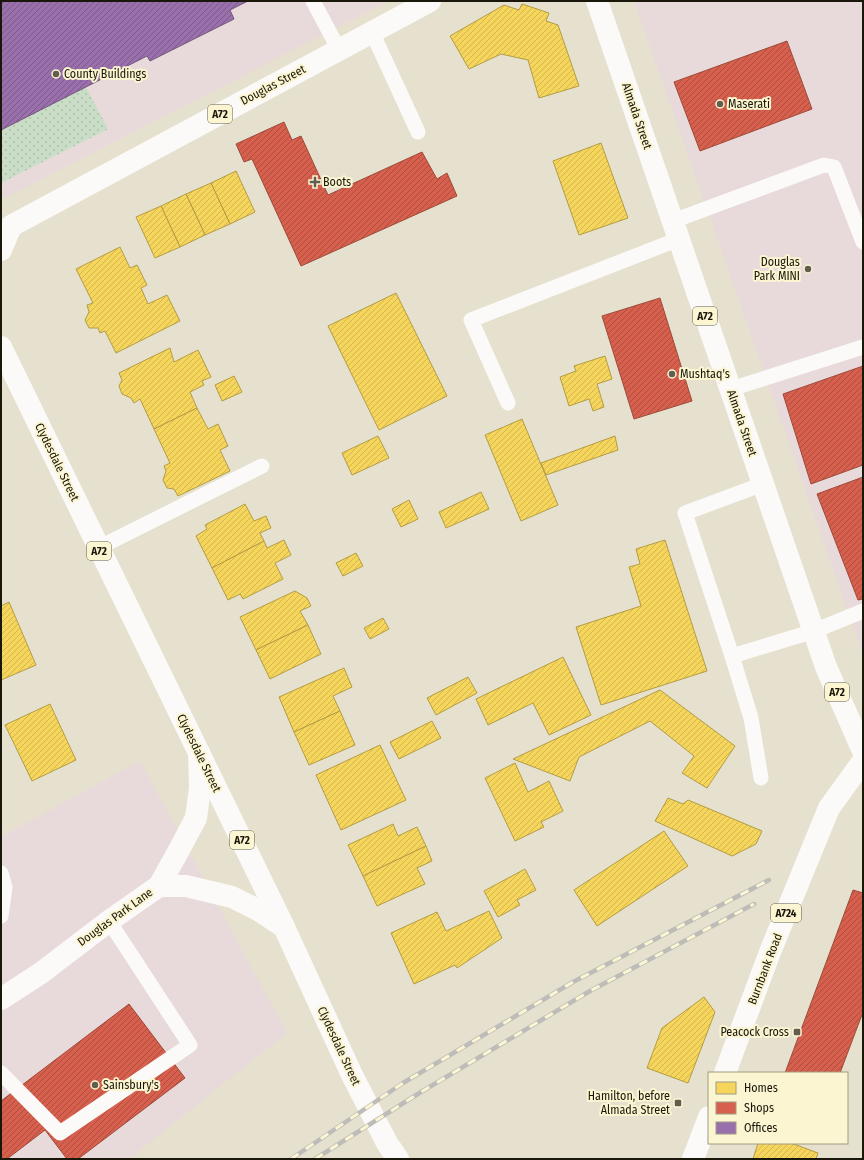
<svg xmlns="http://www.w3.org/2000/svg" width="864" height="1160" font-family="'Fira Sans Condensed',sans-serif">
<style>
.commercial{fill:#e8dada}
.grass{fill:url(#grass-dots)}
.homes{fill:url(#homes-hatch);stroke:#b49c43}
.shops{fill:url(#shops-hatch);stroke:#9d4a39}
.offices{fill:url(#offices-hatch);stroke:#73557b}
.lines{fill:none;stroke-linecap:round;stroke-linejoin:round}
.lane{stroke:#fbfaf8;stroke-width:15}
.street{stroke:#fbfaf8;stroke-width:22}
.primary{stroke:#fbfaf8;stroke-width:22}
.rail-casing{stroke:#bdbcb8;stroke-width:4.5}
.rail{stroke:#fbf5d2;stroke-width:3;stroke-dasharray:9;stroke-linecap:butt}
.poi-dot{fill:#605e4f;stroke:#fbf5d2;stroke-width:1.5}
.labels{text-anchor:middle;stroke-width:4;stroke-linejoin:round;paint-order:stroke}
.shield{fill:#fbf5d2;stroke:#5d5a46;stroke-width:1}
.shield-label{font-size:11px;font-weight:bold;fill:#19170a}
.poi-label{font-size:12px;fill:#19170a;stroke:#fbf5d2;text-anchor:start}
.street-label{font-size:12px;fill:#19170a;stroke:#fbf5d2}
</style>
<defs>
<pattern id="grass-dots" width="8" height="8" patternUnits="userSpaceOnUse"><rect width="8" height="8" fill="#cadec7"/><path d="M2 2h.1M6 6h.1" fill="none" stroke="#adbeaa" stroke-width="1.8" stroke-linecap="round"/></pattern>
<pattern id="homes-hatch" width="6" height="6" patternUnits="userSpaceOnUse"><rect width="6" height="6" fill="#f6d55c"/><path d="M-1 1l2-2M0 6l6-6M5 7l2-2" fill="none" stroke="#d2b64f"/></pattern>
<pattern id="shops-hatch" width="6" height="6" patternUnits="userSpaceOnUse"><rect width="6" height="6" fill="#d6604d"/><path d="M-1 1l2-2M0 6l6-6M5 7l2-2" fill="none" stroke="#ad4e3e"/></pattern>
<pattern id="offices-hatch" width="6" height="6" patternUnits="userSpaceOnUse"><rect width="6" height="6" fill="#9970ab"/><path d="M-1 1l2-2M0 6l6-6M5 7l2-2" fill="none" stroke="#7c5b89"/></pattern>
</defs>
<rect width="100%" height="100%" fill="#e5e1ce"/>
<g class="commercial">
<polygon points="1,1 389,1 1,200"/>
<polygon points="634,1 863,1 863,655"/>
<polygon points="140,761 287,1033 129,1159 1,1159 1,837"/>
</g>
<polygon class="grass" points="86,87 108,129 1,183 1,130"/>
<g class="homes">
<polygon points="522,4 549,13 546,21 558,25 579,86 539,98 528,60 501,54 469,69 450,36 504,5 519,10"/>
<polygon points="601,143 628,218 579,235 553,161"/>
<polygon points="236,171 255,212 230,224 211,183"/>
<polygon points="211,183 230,224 205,235 186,194"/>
<polygon points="186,194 205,235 180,247 161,206"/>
<polygon points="161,206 180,247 155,258 136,217"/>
<polygon points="120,247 130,268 137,265 147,285 141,288 148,304 167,295 180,321 116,353 105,331 100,333 98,328 89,328 85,320 89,312 87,305 93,303 76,269"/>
<polygon points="396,293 447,396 379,430 328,326"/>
<polygon points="170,348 174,362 198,350 211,377 202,381 204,385 190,392 197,408 154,429 140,399 134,403 131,398 122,394 119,386 122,380 119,373"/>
<polygon points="605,356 612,379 597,384 604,407 593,411 589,399 569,406 560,377 576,371 574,366"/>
<polygon points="234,376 242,392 222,401 215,385"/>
<polygon points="197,408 208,429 218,424 228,446 220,450 230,471 178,496 174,489 167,488 163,480 166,471 164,466 170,463 154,429"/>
<polygon points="522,419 558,505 521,521 485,435"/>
<polygon points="378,436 389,458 352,475 342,453"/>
<polygon points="615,436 618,450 546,475 541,463"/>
<polygon points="481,492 489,509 446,528 439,512"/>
<polygon points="409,500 418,519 401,527 392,509"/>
<polygon points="245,504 254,521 266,516 271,528 260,533 264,541 212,568 196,536 207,529 205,525"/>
<polygon points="284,540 291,555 275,563 283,579 243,599 240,594 228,600 212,568 264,541 267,548"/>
<polygon points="665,540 707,671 601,705 576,627 641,606 629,567 640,564 636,549"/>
<polygon points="356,553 363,566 343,576 336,563"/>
<polygon points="295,591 307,598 311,606 300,611 308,625 256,650 240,617"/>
<polygon points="9,602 36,665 1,680 1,606"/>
<polygon points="383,618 389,629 370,639 364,628"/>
<polygon points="308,625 321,654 270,679 256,650"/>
<polygon points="563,657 591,715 549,735 533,703 488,725 476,699"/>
<polygon points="344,668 352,687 333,696 340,711 294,732 279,697"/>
<polygon points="468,677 477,693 436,715 427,698"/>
<polygon points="660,690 735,746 707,788 682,773 694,756 650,721 579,757 570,781 513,759"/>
<polygon points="50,704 76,760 32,781 5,725"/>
<polygon points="340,711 355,745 309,765 294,732"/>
<polygon points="432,721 441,738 399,759 390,742"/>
<polygon points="380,745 406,800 341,830 316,775"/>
<polygon points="515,763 528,792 549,781 563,811 541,822 544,827 515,841 485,778"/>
<polygon points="668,798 683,804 688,800 762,831 756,844 732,856 655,821"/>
<polygon points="393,824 398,836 417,827 426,846 363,876 348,845"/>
<polygon points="664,831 688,866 597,926 574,890"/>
<polygon points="426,846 432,861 417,868 425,884 377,906 363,876"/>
<polygon points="525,869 536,890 517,900 520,905 498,917 484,891"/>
<polygon points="489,911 502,938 457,968 455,965 414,984 391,933 437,912 446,931"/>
<polygon points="704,997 715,1012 688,1083 647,1068 662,1028"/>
<polygon points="758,1143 791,1143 818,1153 816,1159 753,1159"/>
</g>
<g class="shops">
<polygon points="787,41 812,109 700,151 674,82"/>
<polygon points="284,122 292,140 301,136 328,195 422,152 437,179 447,173 457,196 301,266 252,159 244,162 236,144"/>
<polygon points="660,298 692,401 634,419 602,316"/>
<polygon points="863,366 863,465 811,484 783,394"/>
<polygon points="863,477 863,599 858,600 817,494"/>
<polygon points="853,890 863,893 863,1012 840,1073 785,1073"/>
<polygon points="129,1004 185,1078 78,1159 67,1159 45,1130 7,1159 1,1159 1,1101"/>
</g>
<polygon class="offices" points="1,1 248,1 230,10 234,19 150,61 147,56 1,130"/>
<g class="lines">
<g class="lane">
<polyline points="313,1 339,50"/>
<polyline points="372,32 418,132"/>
<polyline points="673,221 824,165 834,167 863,242"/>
<polyline points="731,389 863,347"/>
<polyline points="508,403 471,320 679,239"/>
<polyline points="98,548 262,466"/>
<polyline points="732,656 814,631 863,611"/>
<polyline points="761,778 751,718 732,656 685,513 763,484"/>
<polyline points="1,873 5,887 1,916"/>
<polyline points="1,1073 60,1133 190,1045 109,921"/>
</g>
<g class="street">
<polyline points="159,886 179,850 196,818 200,788 199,753"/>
<polyline points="1,999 41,973 109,921 159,886 186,886 232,897 258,910 284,927"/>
</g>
<g class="primary">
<polyline points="597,1 826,667 863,751"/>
<polyline points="1,250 11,226 430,1"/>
<polyline points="1,347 284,927 352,1075 387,1143 398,1159"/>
<polyline points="725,1073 770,952 829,808 863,761"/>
<polyline points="693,1159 709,1117"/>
</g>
<g class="rail-casing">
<g id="rail">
<polyline points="291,1159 403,1083 573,982 769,880"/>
<polyline points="315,1159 421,1092 590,991 754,904"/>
</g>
</g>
<use href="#rail" class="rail"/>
</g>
<g class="poi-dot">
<circle cx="56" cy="74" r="4"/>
<circle cx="720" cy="104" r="4"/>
<path d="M313 176h4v4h4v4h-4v4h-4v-4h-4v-4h4z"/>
<circle cx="808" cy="269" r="4"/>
<circle cx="672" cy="374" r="4"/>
<rect x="793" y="1028" width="8" height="8" rx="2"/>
<circle cx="95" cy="1085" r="4"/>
<rect x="674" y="1099" width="8" height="8" rx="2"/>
</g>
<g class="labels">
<g class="shield">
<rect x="208" y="105" width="24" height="18" rx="3"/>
<rect x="693" y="307" width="24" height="18" rx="3"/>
<rect x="87" y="542" width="24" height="18" rx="3"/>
<rect x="825" y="683" width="24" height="18" rx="3"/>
<rect x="230" y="831" width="24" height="18" rx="3"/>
<rect x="771" y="904" width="30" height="18" rx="3"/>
</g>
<g class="shield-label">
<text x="220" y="118">A72</text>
<text x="705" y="320">A72</text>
<text x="99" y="555">A72</text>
<text x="837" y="696">A72</text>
<text x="242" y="844">A72</text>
<text x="786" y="917">A724</text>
</g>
<g class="poi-label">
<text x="64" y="78">County Buildings</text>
<text x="728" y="108">Maserati</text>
<text x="323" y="186">Boots</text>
<text x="800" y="266" text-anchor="end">Douglas<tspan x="800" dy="14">Park MINI</tspan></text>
<text x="680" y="378">Mushtaq's</text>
<text x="789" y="1036" text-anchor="end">Peacock Cross</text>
<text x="103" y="1089">Sainsbury's</text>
<text x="670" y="1100" text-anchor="end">Hamilton, before<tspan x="670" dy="14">Almada Street</tspan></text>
</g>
<g class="street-label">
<text transform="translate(273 85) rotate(-28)" y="4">Douglas Street</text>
<text transform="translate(637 116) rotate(71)" y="4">Almada Street</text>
<text transform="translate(742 423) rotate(71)" y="4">Almada Street</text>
<text transform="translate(57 462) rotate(64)" y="4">Clydesdale Street</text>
<text transform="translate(199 753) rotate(64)" y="4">Clydesdale Street</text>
<text transform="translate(115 917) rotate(-36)" y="4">Douglas Park Lane</text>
<text transform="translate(765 969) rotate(-69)" y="4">Burnbank Road</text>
<text transform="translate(339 1046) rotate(65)" y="4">Clydesdale Street</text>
</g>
</g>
<rect width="864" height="1160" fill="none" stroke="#19170a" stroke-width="4"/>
<rect x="708" y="1072" width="140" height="72" fill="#fbf5d2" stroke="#a19c82"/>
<rect x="716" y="1082" width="20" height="12" fill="#f6d55c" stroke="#a19c82"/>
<text x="744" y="1092" font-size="12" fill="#19170a">Homes</text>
<rect x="716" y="1102" width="20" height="12" fill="#d6604d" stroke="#a19c82"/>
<text x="744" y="1112" font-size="12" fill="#19170a">Shops</text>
<rect x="716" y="1122" width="20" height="12" fill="#9970ab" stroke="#a19c82"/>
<text x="744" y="1132" font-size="12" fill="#19170a">Offices</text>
</svg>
